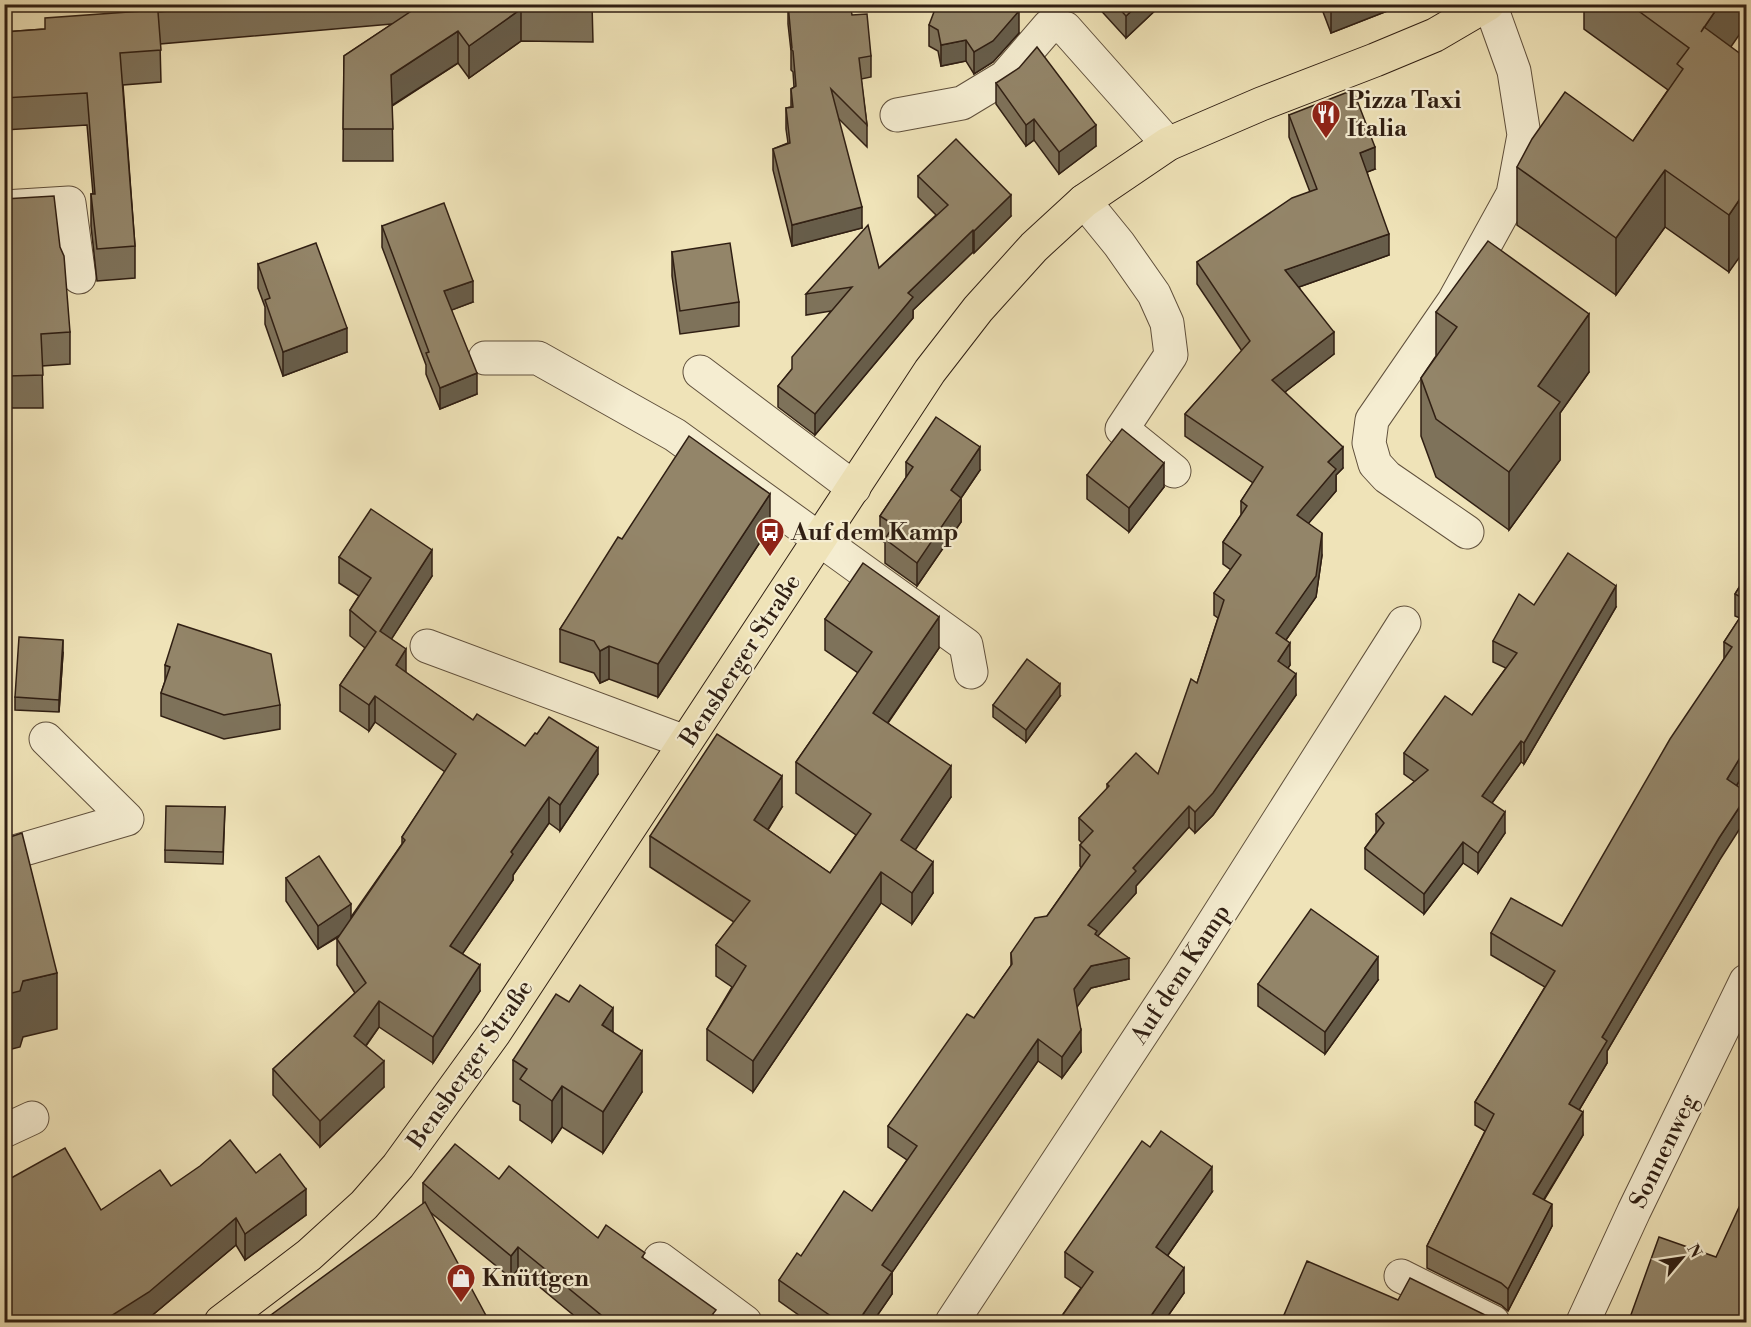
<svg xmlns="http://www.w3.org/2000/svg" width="1751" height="1327" font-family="'Libre Bodoni',serif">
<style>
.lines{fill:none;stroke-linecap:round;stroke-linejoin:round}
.minor-casing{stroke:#60503c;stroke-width:35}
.major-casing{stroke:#301f13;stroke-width:35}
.minor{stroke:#f5edd1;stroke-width:33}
.major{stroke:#efe3b8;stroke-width:33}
.wall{fill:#7e725a;stroke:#301f13;stroke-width:1.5}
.shaded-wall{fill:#675d4a;stroke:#301f13;stroke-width:1.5}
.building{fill:#938569;stroke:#301f13;stroke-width:1.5}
.labels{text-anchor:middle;stroke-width:4.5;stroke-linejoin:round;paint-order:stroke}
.poi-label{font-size:24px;font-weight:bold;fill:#301f13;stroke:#f5edd1;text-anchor:start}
.street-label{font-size:24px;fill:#301f13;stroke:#f5edd1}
</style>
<rect width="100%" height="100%" fill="#efe3b8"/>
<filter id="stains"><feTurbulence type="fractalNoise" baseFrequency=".00333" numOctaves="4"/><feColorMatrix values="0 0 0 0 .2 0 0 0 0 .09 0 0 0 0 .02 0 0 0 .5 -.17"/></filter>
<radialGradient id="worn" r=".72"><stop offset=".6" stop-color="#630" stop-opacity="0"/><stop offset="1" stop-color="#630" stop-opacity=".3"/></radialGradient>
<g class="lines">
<g class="minor-casing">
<g id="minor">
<polyline points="897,115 962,103 1005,77 1049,26 1065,28 1168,144"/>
<polyline points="1084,201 1119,244 1154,294 1167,323 1171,355 1122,429 1174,471"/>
<polyline points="4,207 69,203 79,277"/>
<polyline points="485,358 538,358 675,435 966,645 971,672"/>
<polyline points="700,372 854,488"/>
<polyline points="1467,532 1387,477 1375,464 1369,443 1372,420 1454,301 1513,194 1524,135 1514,71 1490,4"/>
<polyline points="427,646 685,742"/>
<polyline points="4,855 127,819 46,739"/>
<polyline points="4,1131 32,1118"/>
<polyline points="660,1259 745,1322"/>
<polyline points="1401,1276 1493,1322"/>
<polyline points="952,1322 1181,974 1404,623"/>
<polyline points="1583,1322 1634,1211 1746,981"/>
</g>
</g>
<g class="major-casing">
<polyline id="major" points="221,1322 309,1255 364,1205 398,1166 495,1032 930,371 978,309 1034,247 1084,201 1168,144 1261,104 1375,60 1435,35 1488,4"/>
</g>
<use href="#minor" class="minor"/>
<use href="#major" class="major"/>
</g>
<g class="wall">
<polygon points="153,4 592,4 593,42 521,41 469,78 458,63 392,106 393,161 343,161 344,56 392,24 160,44 161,82 123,85 135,246 135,278 97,281 91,226 91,194 93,194 87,125 4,130 4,32 45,29 154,10"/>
<polygon points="788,4 852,15 871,56 871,77 861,79 867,125 867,147 838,118 862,228 792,246 773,170 773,149 788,143 786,129 786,108 791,107 791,89 794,87 793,72 791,70 791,51 788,24"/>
<polygon points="1095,4 1162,4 1126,38"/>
<polygon points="1320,4 1395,4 1395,8 1331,33"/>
<polygon points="1584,4 1746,4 1731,46 1729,272 1665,227 1616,295 1517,225 1517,167 1633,141 1668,90 1584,29"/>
<polygon points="929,25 1019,33 993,62 974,74 966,61 941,66 938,51 929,46"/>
<polygon points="996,83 1096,146 1059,174 1034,140 1026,146 996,104"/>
<polygon points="1289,115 1375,169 1367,172 1389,255 1299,287 1334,354 1285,392 1343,468 1336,475 1336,491 1308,523 1322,555 1316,597 1286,640 1290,665 1288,668 1296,695 1213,815 1195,833 1189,827 1136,886 1136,893 1097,936 1129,979 1091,988 1082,999 1077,1007 1081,1052 1062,1078 1038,1061 892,1272 892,1294 872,1323 810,1323 779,1301 779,1280 801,1256 872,1211 907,1160 888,1147 888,1126 974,1018 1011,966 1011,953 1047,916 1081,868 1080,866 1080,845 1082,843 1079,840 1079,818 1107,789 1107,784 1158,774 1197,683 1218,618 1214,615 1214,593 1231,570 1223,564 1223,542 1241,515 1241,501 1253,483 1185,436 1185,414 1242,351 1197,284 1197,262 1310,192 1289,137"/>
<polygon points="918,176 1011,216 974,253 973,252 913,310 913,318 815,435 778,407 778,386 792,369 831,311 806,315 806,294 879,268 936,215 918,197"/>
<polygon points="4,199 70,332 70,364 42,366 43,408 8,408 4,357"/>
<polygon points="382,226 473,302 451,310 477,394 440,409 426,374 426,365 382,247"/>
<polygon points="672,252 739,302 739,326 680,334 672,276"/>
<polygon points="258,264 347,352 283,376 265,324 265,307 258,288"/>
<polygon points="1436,312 1589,372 1560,413 1560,460 1509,530 1436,477 1421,436 1421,378 1436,356"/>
<polygon points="906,462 980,470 961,498 961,522 917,586 885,563 885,543 880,539 880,516 906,478"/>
<polygon points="1087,475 1164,487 1129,532 1087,499"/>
<polygon points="770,527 658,697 609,679 600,683 594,673 560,662 560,629 622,539"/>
<polygon points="339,557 432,576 391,639 406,673 473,720 525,746 598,774 560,831 549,823 513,875 513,880 462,954 480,991 433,1063 379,1027 366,1046 384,1087 320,1147 273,1095 273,1069 355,993 337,965 337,939 338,937 318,949 286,901 286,878 351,917 402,844 402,837 445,772 375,722 369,731 340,711 340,685 365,648 350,636 350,610 359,596 339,583"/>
<polygon points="1746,561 1746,770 1737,785 1719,861 1607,1051 1607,1063 1579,1110 1583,1135 1544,1200 1552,1226 1508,1311 1501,1305 1427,1268 1427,1246 1485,1131 1475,1125 1475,1102 1545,987 1491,955 1491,933 1562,926 1724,659 1724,642 1740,618 1735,616 1735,594 1746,577"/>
<polygon points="1534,605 1616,607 1524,764 1521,762 1492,803 1505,833 1478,873 1463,863 1424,914 1365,869 1365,848 1376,833 1376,814 1415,782 1404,774 1404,753 1472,715 1506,668 1493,662 1493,641"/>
<polygon points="825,619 939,648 888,723 951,797 915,849 933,893 912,924 881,903 753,1092 707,1060 707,1029 732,987 716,976 716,945 734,922 650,867 650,836 782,807 768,830 830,873 856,835 796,793 796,762 858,673 825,650"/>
<polygon points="63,653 59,712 15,710 15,697"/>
<polygon points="165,665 280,705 280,729 224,739 161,716 161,693 165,681"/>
<polygon points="1060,696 1026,742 993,717 993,705"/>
<polygon points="225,807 223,864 165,862 165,850"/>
<polygon points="1378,980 1325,1054 1258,1006 1258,984"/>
<polygon points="613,1032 642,1092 603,1153 562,1127 552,1142 520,1120 520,1105 513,1101 513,1060"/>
<polygon points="256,1173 306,1215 245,1260 236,1245 149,1318 143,1323 4,1323 101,1210 171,1186"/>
<polygon points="499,1179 598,1238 645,1260 723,1323 583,1323 518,1269 511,1278 430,1212 423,1203 423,1183"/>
<polygon points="1212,1192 1168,1255 1184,1293 1163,1323 1057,1323 1081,1288 1065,1277 1065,1252"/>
<polygon points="1398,1300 1493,1323 1284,1323 1284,1315"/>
</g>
<g class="shaded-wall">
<polygon points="1139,4 1162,4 1126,38 1126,16"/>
<polygon points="1342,4 1395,4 1395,8 1331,33 1331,9"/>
<polygon points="1720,4 1746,4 1746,25 1701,90 1701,32"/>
<polygon points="521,9 521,41 469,78 469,46"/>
<polygon points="1019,11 1019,33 993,62 974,74 974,52"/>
<polygon points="458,31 458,63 391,106 391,75"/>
<polygon points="966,40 966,61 941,66 941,45"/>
<polygon points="1034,119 1034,140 1026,146 1026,125"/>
<polygon points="1096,125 1096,146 1059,174 1059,152"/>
<polygon points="1375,147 1375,169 1360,175 1360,153"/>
<polygon points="1665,170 1665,227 1616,295 1616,238"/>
<polygon points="1746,190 1746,248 1729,272 1729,215"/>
<polygon points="1011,195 1011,216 974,253 974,231"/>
<polygon points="862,207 862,228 792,246 792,225"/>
<polygon points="973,230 973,252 913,310 913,318 815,435 815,414 908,293"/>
<polygon points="1389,234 1389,255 1285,292 1285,270"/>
<polygon points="473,281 473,302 444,313 444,291"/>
<polygon points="1589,314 1589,372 1560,413 1560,460 1509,530 1509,472 1538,386"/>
<polygon points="347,328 347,352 283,376 283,352"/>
<polygon points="1334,332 1334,354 1272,402 1272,380"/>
<polygon points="477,373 477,394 440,409 440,388"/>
<polygon points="980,447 980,470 961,498 961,522 917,586 917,563 951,490"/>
<polygon points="1343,447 1343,468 1336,475 1336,491 1297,537 1297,515 1328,462"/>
<polygon points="9,449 9,482 4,483 4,451"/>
<polygon points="1164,463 1164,487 1129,532 1129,508"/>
<polygon points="770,494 770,527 658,697 658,664"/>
<polygon points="1322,533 1322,555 1316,597 1276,654 1276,633"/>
<polygon points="432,550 432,576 380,657 380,631"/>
<polygon points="1616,586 1616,607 1524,764 1524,743"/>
<polygon points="939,617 939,648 873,744 873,713"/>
<polygon points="63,640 63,653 59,712 59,700"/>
<polygon points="1290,643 1290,665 1278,683 1278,661"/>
<polygon points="609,646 609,679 600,683 600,651"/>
<polygon points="406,649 406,675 396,665"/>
<polygon points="1296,674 1296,695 1213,815 1195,833 1195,812"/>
<polygon points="1060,684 1060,696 1026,742 1026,730"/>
<polygon points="375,696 375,722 369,731 369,705"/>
<polygon points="1521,741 1521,762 1482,817 1482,796"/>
<polygon points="598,748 598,774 560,831 560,805"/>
<polygon points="1746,748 1746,770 1727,801 1727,779"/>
<polygon points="951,766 951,797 901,871 901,840"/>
<polygon points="782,776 782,807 754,851 754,820"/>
<polygon points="549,797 549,823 513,875 513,880 450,972 450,946 511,852"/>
<polygon points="1746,797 1746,819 1719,861 1607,1051 1607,1063 1569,1127 1569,1104 1602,1037 1719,838"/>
<polygon points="1189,806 1189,827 1136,886 1136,893 1097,937 1088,925 1133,868"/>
<polygon points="1505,812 1505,833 1478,873 1478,853"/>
<polygon points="1463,842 1463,863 1424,914 1424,894"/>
<polygon points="933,862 933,893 912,924 912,893"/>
<polygon points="881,872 881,903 753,1092 753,1061"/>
<polygon points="351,904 351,928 318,949 318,926"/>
<polygon points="1378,957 1378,980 1325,1054 1325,1032"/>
<polygon points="1129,958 1129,979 1091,988 1074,1011 1074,989 1091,966"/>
<polygon points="480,965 480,991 433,1063 433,1037"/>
<polygon points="57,973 57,1029 23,1037 20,1047 4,1051 4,995 23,981"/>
<polygon points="379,1001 379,1027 354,1062 354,1036"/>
<polygon points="613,1008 613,1049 602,1025"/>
<polygon points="1081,1030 1081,1052 1062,1078 1062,1057"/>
<polygon points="1038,1039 1038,1061 882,1287 882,1265"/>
<polygon points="642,1051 642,1092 603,1153 603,1112"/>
<polygon points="384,1061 384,1087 320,1147 320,1121"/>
<polygon points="562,1086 562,1127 552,1142 552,1101"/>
<polygon points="1583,1112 1583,1135 1533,1217 1533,1194"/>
<polygon points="1212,1167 1212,1192 1156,1272 1156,1247"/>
<polygon points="306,1189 306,1215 245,1260 245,1234"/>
<polygon points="1552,1204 1552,1226 1508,1311 1508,1289"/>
<polygon points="236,1218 236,1245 149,1318 143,1323 100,1323"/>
<polygon points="518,1247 518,1269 511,1278 511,1256"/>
<polygon points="1184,1268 1184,1293 1163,1323 1146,1323"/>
<polygon points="892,1272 892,1294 872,1323 857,1323"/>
</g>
<g class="building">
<polygon points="156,4 249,4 158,12 161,50 120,53 135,246 97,249 91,194 95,194 87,93 4,98 4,32 45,29 45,18 156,10"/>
<polygon points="422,4 592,4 593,10 521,9 469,46 458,31 391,75 393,129 343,129 344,56"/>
<polygon points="788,4 850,4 852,15 867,14 871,56 859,58 867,125 831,89 862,207 792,225 773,149 790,143 786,108 793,107 791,89 796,86 793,51 791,49 792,48"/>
<polygon points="937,4 1017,4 1019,11 993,41 974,52 966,40 941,45 938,30 929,25"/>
<polygon points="1115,4 1139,4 1126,16"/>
<polygon points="1329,4 1342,4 1331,9"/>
<polygon points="1629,4 1720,4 1701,32 1704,27 1746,58 1746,190 1729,215 1665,170 1616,238 1517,167 1532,139 1565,92 1633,141 1683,69 1677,64 1689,48"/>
<polygon points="1037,47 1096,125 1059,152 1034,119 1026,125 996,83 1019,68"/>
<polygon points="1353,90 1375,147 1360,153 1389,234 1285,270 1334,332 1272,380 1343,447 1328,462 1336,469 1297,515 1322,533 1316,576 1276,633 1290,643 1278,661 1296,674 1213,793 1195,812 1189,806 1133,868 1136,871 1088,925 1097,931 1095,934 1129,958 1091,966 1082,978 1074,989 1081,1030 1062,1057 1038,1039 882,1265 892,1272 857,1323 841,1323 779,1280 797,1253 801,1256 844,1191 872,1211 917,1146 888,1126 967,1014 974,1018 1012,964 1011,953 1035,918 1047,916 1090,855 1080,845 1093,831 1079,818 1109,786 1107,784 1136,753 1158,774 1191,679 1197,683 1224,600 1214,593 1241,555 1223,542 1247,506 1241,501 1263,467 1185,414 1250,341 1197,262 1292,198 1317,189 1289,115"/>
<polygon points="956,139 1011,195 974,231 973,230 908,293 913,297 815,414 778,386 792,369 792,357 852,287 806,294 868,225 879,268 948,205 918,176"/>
<polygon points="54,196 60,247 64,256 70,332 41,334 43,375 8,376 4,324 4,199"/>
<polygon points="444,203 473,281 444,291 477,373 440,388 426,353 429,352 382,226"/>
<polygon points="1488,241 1589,314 1538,386 1560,402 1509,472 1436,419 1421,378 1457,327 1436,312"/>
<polygon points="316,243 347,328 283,352 265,300 270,298 258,264"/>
<polygon points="730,243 739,302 680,311 672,252"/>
<polygon points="936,417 980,447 951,490 961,498 917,563 885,539 894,525 880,516 913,467 906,462"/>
<polygon points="1122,429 1164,463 1129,508 1087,475"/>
<polygon points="689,436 770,494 658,664 609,646 600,651 594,641 560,629 618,537 622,539"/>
<polygon points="4,441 9,449 4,451"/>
<polygon points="371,509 432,550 380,631 406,649 396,665 473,720 477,714 525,746 535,733 537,734 549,717 598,748 560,805 549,797 511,852 513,854 450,946 480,965 433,1037 379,1001 354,1036 384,1061 320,1121 273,1069 366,983 337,939 405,840 402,837 456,754 375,696 369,705 340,685 376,632 350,610 371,578 339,557"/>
<polygon points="1568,553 1616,586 1524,743 1521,741 1482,796 1505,812 1478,853 1463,842 1424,894 1365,848 1384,823 1376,814 1428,770 1404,753 1445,696 1472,715 1517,653 1493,641 1519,594 1534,605"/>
<polygon points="863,563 939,617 873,713 951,766 901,840 933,862 912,893 881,872 753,1061 707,1029 746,966 716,945 750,901 650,836 717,734 782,776 754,820 830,873 871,814 796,762 872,652 825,619"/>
<polygon points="1746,576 1746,600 1735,594"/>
<polygon points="1746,608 1746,748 1727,779 1746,792 1746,797 1719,838 1602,1037 1607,1041 1569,1104 1583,1112 1533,1194 1552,1204 1508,1289 1501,1283 1427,1246 1494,1114 1475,1102 1555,971 1491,933 1511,898 1562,926 1670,739 1732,647 1724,642"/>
<polygon points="178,624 271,654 280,705 224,715 161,693 170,667 165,665"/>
<polygon points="19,637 63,640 59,700 15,697"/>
<polygon points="1027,659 1060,684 1026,730 993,705"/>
<polygon points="166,806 225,807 223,852 165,850"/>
<polygon points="22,833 57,973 23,981 20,991 4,995 4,839"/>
<polygon points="319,856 351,904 318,926 286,878"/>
<polygon points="1311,909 1378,957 1325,1032 1258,984"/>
<polygon points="580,985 613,1008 602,1025 642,1051 603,1112 562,1086 552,1101 520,1079 527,1069 513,1060 556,994 569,1002"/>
<polygon points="1161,1131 1212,1167 1156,1247 1184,1268 1146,1323 1057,1323 1093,1272 1065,1252 1142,1141 1150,1147"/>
<polygon points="230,1140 256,1173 280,1154 306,1189 245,1234 236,1218 149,1292 100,1323 4,1323 4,1182 65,1148 101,1210 160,1170 171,1186 200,1166"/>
<polygon points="455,1144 499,1179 509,1166 598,1238 606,1225 645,1253 642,1257 716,1310 712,1315 723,1323 596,1323 601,1315 518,1247 511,1256 423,1183"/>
<polygon points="1746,1192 1746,1323 1628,1323 1659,1237 1716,1257"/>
<polygon points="425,1202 490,1323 260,1323"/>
<polygon points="1307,1261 1398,1300 1410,1278 1485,1315 1493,1317 1490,1323 1301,1323 1284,1315"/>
</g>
<defs>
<g id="restaurant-pin" transform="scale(1.5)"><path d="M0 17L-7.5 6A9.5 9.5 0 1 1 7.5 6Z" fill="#8f2418" stroke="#f5edd1"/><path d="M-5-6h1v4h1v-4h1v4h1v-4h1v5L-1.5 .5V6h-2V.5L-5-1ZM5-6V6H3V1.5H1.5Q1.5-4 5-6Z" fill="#fff"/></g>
<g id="bus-pin" transform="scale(1.5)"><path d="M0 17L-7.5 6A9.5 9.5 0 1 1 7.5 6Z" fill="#8f2418" stroke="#f5edd1"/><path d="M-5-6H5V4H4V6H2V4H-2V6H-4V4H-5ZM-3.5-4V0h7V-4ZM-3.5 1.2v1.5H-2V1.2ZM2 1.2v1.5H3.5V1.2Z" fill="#fff"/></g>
<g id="shop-pin" transform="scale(1.5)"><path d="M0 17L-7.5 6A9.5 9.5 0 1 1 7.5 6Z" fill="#8f2418" stroke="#f5edd1"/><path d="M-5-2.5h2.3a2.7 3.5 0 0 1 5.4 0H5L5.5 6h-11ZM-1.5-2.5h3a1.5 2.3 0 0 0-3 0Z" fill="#fff"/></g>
</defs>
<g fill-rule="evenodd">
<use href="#restaurant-pin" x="1326" y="114"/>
<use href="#bus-pin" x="770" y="532"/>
<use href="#shop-pin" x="461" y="1278"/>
</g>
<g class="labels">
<g class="poi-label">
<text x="1347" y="108">Pizza Taxi<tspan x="1347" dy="28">Italia</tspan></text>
<text x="791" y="540">Auf dem Kamp</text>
<text x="482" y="1286">Knüttgen</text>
</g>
<g class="street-label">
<text transform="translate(740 660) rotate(-57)" y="8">Bensberger Straße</text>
<text transform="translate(1180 974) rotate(-57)" y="8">Auf dem Kamp</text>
<text transform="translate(470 1064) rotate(-55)" y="8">Bensberger Straße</text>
<text transform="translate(1663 1151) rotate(-64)" y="8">Sonnenweg</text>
</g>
</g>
<rect width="1751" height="1327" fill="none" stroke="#efe3b8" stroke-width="24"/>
<rect x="6" y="6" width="1739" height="1315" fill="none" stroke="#301f13" stroke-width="3"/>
<rect x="12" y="12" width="1727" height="1303" fill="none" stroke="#301f13" stroke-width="1.5"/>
<g transform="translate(1682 1258) rotate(61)" stroke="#f5edd1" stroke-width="4.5" paint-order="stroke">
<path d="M0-4.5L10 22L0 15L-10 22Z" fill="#301f13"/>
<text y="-9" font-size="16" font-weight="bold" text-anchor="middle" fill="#301f13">N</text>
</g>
<rect width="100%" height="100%" filter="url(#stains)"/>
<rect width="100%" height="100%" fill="url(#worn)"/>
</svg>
